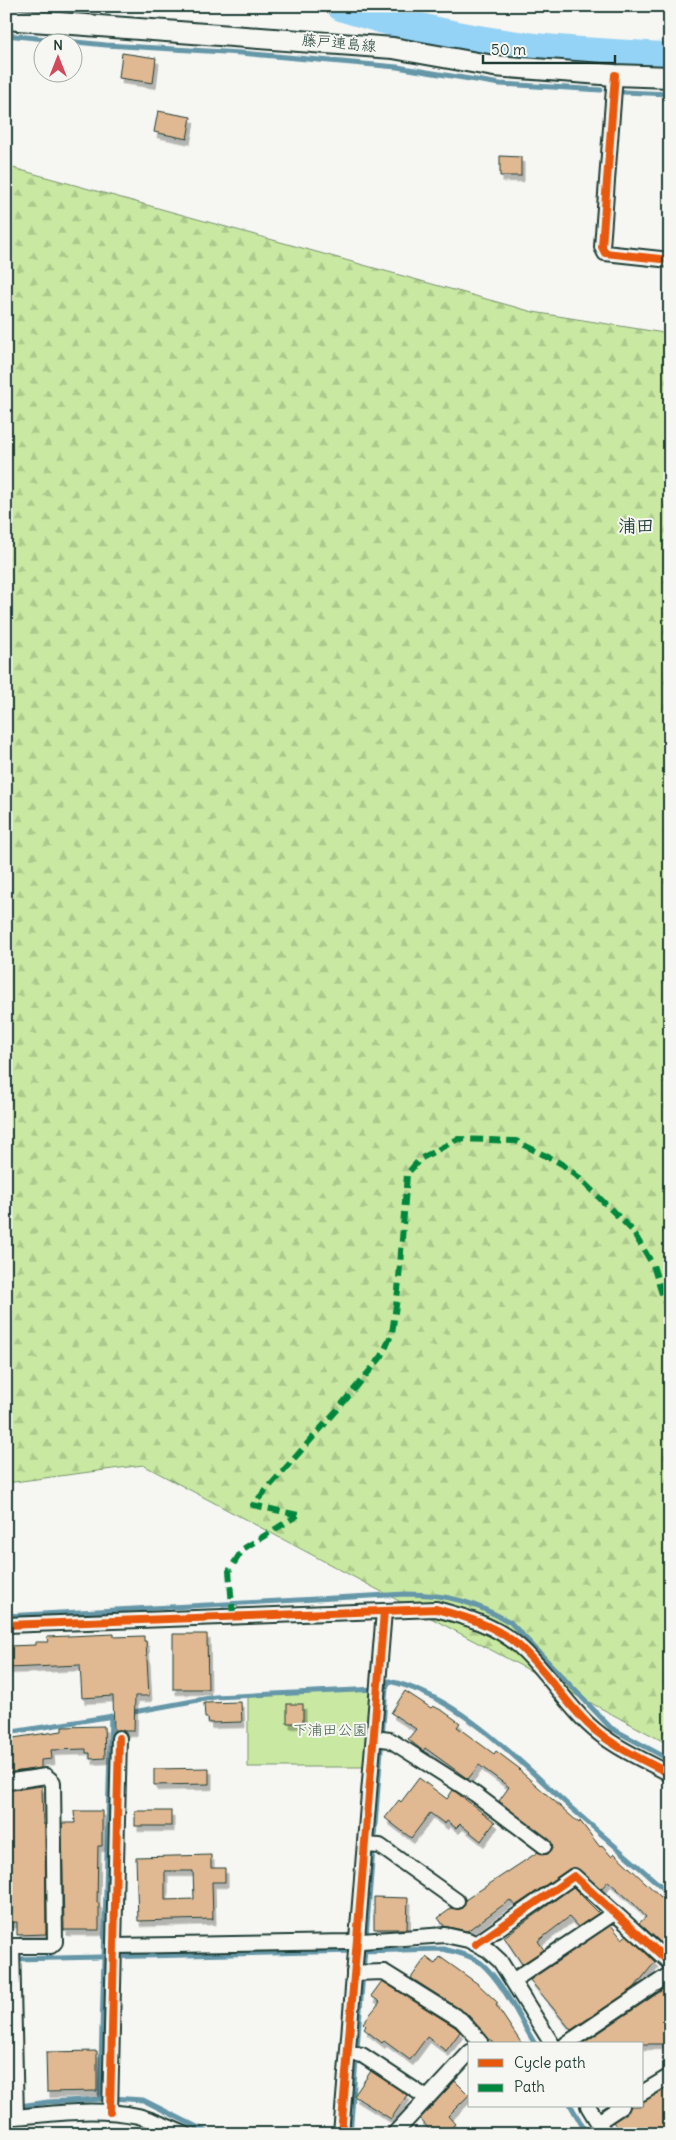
<svg xmlns="http://www.w3.org/2000/svg" width="676" height="2140" font-family="Delius,'Klee One',sans-serif">
<style>
.green{fill:#c9e9a2;stroke:#74936b}
.forest{fill:url(#forest-firs);stroke:#74936b}
.lines{fill:none;stroke-linecap:round;stroke-linejoin:round}
.stream{stroke:#6597a8;stroke-width:5}
.river{stroke:#94d3f5;stroke-width:31}
.building{fill:#e0b891;stroke:#1f3d34;fill-rule:evenodd;filter:url(#shadow)}
.minor-casing{stroke:#1f3d34;stroke-width:18}
.secondary-casing{stroke:#1f3d34;stroke-width:24}
.minor{stroke:#f6f6f2;stroke-width:14}
.secondary{stroke:#f6f6f2;stroke-width:20}
.quiet{stroke:#00873e;stroke-width:6;stroke-dasharray:12 6;stroke-linecap:butt}
.cycleway-casing{stroke:#f6f6f2;stroke-width:11}
.cycleway{stroke:#e8590c;stroke-width:8}
.labels{text-anchor:middle;stroke-width:4;stroke-linejoin:round;paint-order:stroke}
.street-label{font-size:15px;fill:#1f3d34;stroke:#f6f6f2}
.park-label{font-size:15px;fill:#415f4a;stroke:#f6f6f2}
.quarter-label{font-size:18px;font-weight:bold;fill:#1f3d34;stroke:#f6f6f2}
</style>
<defs>
<pattern id="forest-firs" width="22" height="20" patternUnits="userSpaceOnUse" patternTransform="scale(1.25)"><rect width="22" height="20" fill="#c9e9a2"/><path d="M5 1l3.5 6h-7zM16 11l3.5 6h-7z" fill="#acc98c"/></pattern>
<filter id="shadow"><feDropShadow dx="3" dy="5.5" stdDeviation="0" flood-color="#0004"/></filter>
</defs>
<rect width="100%" height="100%" fill="#f6f6f2"/>
<filter id="ink" filterUnits="userSpaceOnUse"><feTurbulence type="fractalNoise" baseFrequency=".02" numOctaves="2"/><feDisplacementMap in="SourceGraphic" scale="10" xChannelSelector="R" yChannelSelector="G"/><feConvolveMatrix kernelMatrix="1 2 1 2 8 2 1 2 1" color-interpolation-filters="sRGB"/></filter>
<g filter="url(#ink)">
<polygon class="green" points="372,1691 364,1767 248,1767 248,1696"/>
<polygon class="forest" points="6,166 533,312 670,334 670,1745 143,1465 6,1483"/>
<g class="lines">
<g class="stream">
<polyline points="6,35 106,45 241,53 397,67 500,84 601,90"/>
<polyline points="623,92 670,94"/>
<path d="M 6,1616 L 406,1594 C 449,1594 473,1602 510,1622 L 611,1728 L 670,1760"/>
<polyline points="128,1713 215,1697 376,1689"/>
<polyline points="6,1733 113,1716"/>
<path d="M 14,1959 L 444,1949 C 457,1953 471,1955 481,1963 C 504,1983 519,2018 535,2044"/>
<polyline points="112,2098 143,2100 211,2134"/>
<polyline points="100,2099 111,1716"/>
<polyline points="571,2106 587,2134"/>
<polyline points="6,2108 48,2102 103,2099"/>
<path d="M 350,2134 L 386,1688 L 389,1681 C 458,1696 517,1759 569,1806 C 602,1835 636,1864 670,1894"/>
</g>
<path class="river" d="M 342,6 C 378,17 413,28 449,35 C 522,51 596,53 670,58"/>
</g>
<g class="building">
<polygon points="122,53 156,58 153,83 119,78"/>
<polygon points="158,111 191,117 187,139 154,132"/>
<polygon points="500,156 521,157 521,176 500,176"/>
<polygon points="114,1634 114,1637 144,1636 144,1641 146,1641 149,1696 135,1696 134,1731 114,1731 113,1696 82,1698 80,1665 8,1668 8,1646 35,1645 35,1642 48,1642 47,1637"/>
<polygon points="173,1634 207,1634 208,1689 173,1689"/>
<polygon points="405,1691 431,1708 433,1706 443,1711 460,1723 457,1727 494,1754 496,1751 520,1769 519,1770 579,1823 580,1821 600,1847 602,1845 611,1856 614,1853 661,1897 670,1889 670,1944 667,1948 639,1923 646,1917 634,1904 608,1881 601,1889 576,1868 569,1869 515,1906 510,1900 467,1931 444,1926 438,1918 452,1908 461,1909 464,1906 465,1900 538,1852 542,1855 548,1854 553,1848 552,1843 499,1801 509,1787 479,1765 468,1779 425,1748 423,1751 408,1739 416,1729 391,1713"/>
<polygon points="241,1702 242,1722 209,1723 208,1718 205,1718 204,1703"/>
<rect x="287" y="1704" width="16" height="19"/>
<polygon points="104,1726 105,1758 90,1759 90,1753 86,1753 86,1749 51,1750 52,1759 41,1760 41,1768 6,1773 6,1739 62,1731 62,1727"/>
<polygon points="209,1768 209,1784 154,1785 154,1769"/>
<polygon points="419,1778 447,1799 453,1790 495,1822 481,1841 460,1824 456,1828 447,1821 445,1824 430,1813 411,1838 385,1818 399,1800 401,1802"/>
<polygon points="42,1786 43,1824 45,1824 46,1934 17,1935 17,1922 6,1923 6,1791"/>
<polygon points="74,1811 102,1811 102,1846 98,1846 97,1903 99,1903 99,1930 64,1930 62,1823 75,1823"/>
<rect x="135" y="1811" width="36" height="15"/>
<path d="M 211,1855 L 211,1868 L 225,1868 L 225,1882 L 212,1882 L 213,1919 L 138,1921 L 136,1857 ZM 165,1871 L 193,1871 L 194,1899 L 165,1900 Z"/>
<polygon points="573,1887 599,1913 578,1927 569,1917 538,1941 544,1950 522,1964 504,1937"/>
<polygon points="374,1897 408,1898 407,1929 374,1929"/>
<polygon points="611,1925 622,1939 627,1935 655,1962 634,1988 571,2030 530,1980"/>
<polygon points="426,1957 435,1964 440,1957 478,1984 498,2003 496,2005 522,2044 494,2044 466,2013 411,1978"/>
<polygon points="382,1981 455,2027 460,2032 446,2051 427,2037 410,2060 384,2041 382,2043 364,2029 366,2026 363,2023 380,2002 371,1996"/>
<polygon points="670,1985 670,2044 582,2044"/>
<polygon points="97,2051 97,2091 47,2092 46,2052"/>
<polygon points="371,2071 407,2095 391,2119 354,2096"/>
<polygon points="455,2081 469,2095 448,2116 455,2124 444,2134 434,2134 420,2119"/>
<polygon points="670,2086 670,2134 622,2134 613,2122 627,2113 631,2106 642,2106 643,2101"/>
</g>
<g class="lines">
<g class="minor-casing">
<g id="minor">
<polyline points="615,75 602,247 605,253 670,260"/>
<path d="M 6,1625 L 436,1609 C 466,1617 495,1625 519,1646 C 545,1669 563,1700 588,1724 C 611,1746 642,1759 670,1774"/>
<polyline points="374,1738 390,1740 475,1794 544,1846"/>
<polyline points="6,1782 46,1776 53,1782 55,1942 51,1946 6,1946"/>
<polyline points="365,1845 380,1846 457,1901"/>
<polyline points="476,1944 574,1876 670,1963"/>
<polyline points="12,1946 16,2117"/>
<polyline points="115,1946 348,1942 445,1935 468,1940 488,1950 500,1961 552,2044"/>
<polyline points="354,1973 384,1972 461,2020 480,2041 477,2044"/>
<polyline points="514,1980 614,1913"/>
<polyline points="566,2044 670,1974"/>
<polyline points="348,2053 362,2055 427,2098"/>
<polyline points="642,2093 670,2076"/>
<polyline points="588,2106 605,2134"/>
<polyline points="110,2112 119,1738"/>
<path d="M 6,2118 C 51,2114 93,2107 138,2116 C 154,2120 170,2128 185,2134"/>
<polyline points="598,2122 622,2106"/>
<polyline points="341,2134 384,1611"/>
<polyline points="394,2134 470,2052"/>
</g>
</g>
<g class="secondary-casing">
<polyline id="secondary" points="6,19 393,48 494,66 615,75 670,77"/>
</g>
<use href="#minor" class="minor"/>
<use href="#secondary" class="secondary"/>
<g class="quiet">
<polyline points="298,1515 253,1505 337,1410 382,1356 392,1333 398,1291 407,1174 420,1159 458,1139 516,1141 562,1164 577,1176 632,1230 653,1265 670,1320"/>
<polyline points="233,1616 229,1571 243,1549 298,1515"/>
</g>
<g class="cycleway-casing">
<g id="cycleway">
<polyline points="615,75 602,247 605,253 670,260"/>
<path d="M 6,1625 L 436,1609 C 466,1617 495,1625 519,1646 C 545,1669 563,1700 588,1724 C 611,1746 642,1759 670,1774"/>
<polyline points="476,1944 574,1876 670,1963"/>
<polyline points="110,2112 119,1738"/>
<polyline points="341,2134 384,1611"/>
</g>
</g>
<use href="#cycleway" class="cycleway"/>
</g>
</g>
<g class="labels">
<g class="street-label">
<text transform="translate(339 43) rotate(5)" y="5">藤戸連島線</text>
</g>
<g class="park-label">
<text x="330" y="1735">下浦田公園</text>
</g>
<g class="quarter-label">
<text x="636" y="532">浦田</text>
</g>
</g>
<rect width="676" height="2140" fill="none" stroke="#f6f6f2" stroke-width="25"/>
<rect x="12" y="12" width="651" height="2115" fill="none" stroke="#1f3d34" stroke-width="2" filter="url(#ink)"/>
<rect x="468" y="2042" width="175" height="65" fill="#f6f6f2" stroke="#a0aca6"/>
<rect x="478" y="2059" width="25" height="8" fill="#e8590c" stroke="#a0aca6"/>
<text x="514" y="2068" font-size="15" fill="#1f3d34">Cycle path</text>
<rect x="478" y="2084" width="25" height="8" fill="#00873e" stroke="#a0aca6"/>
<text x="514" y="2092" font-size="15" fill="#1f3d34">Path</text>
<g transform="translate(58 58)"><circle r="24" fill="#f6f6f2" stroke="#a0aca6"/>
<path d="M0-4L9 19L0 12L-9 19Z" fill="#d1495b"/>
<text y="-8" font-size="14" font-weight="bold" text-anchor="middle" fill="#1f3d34">N</text>
</g>
<path d="M483 55v8h132v-8" fill="none" stroke="#1f3d34" stroke-width="2.5"/>
<text x="491" y="55" font-size="15" fill="#1f3d34" stroke="#f6f6f2" stroke-width="4" paint-order="stroke">50 m</text>
</svg>
